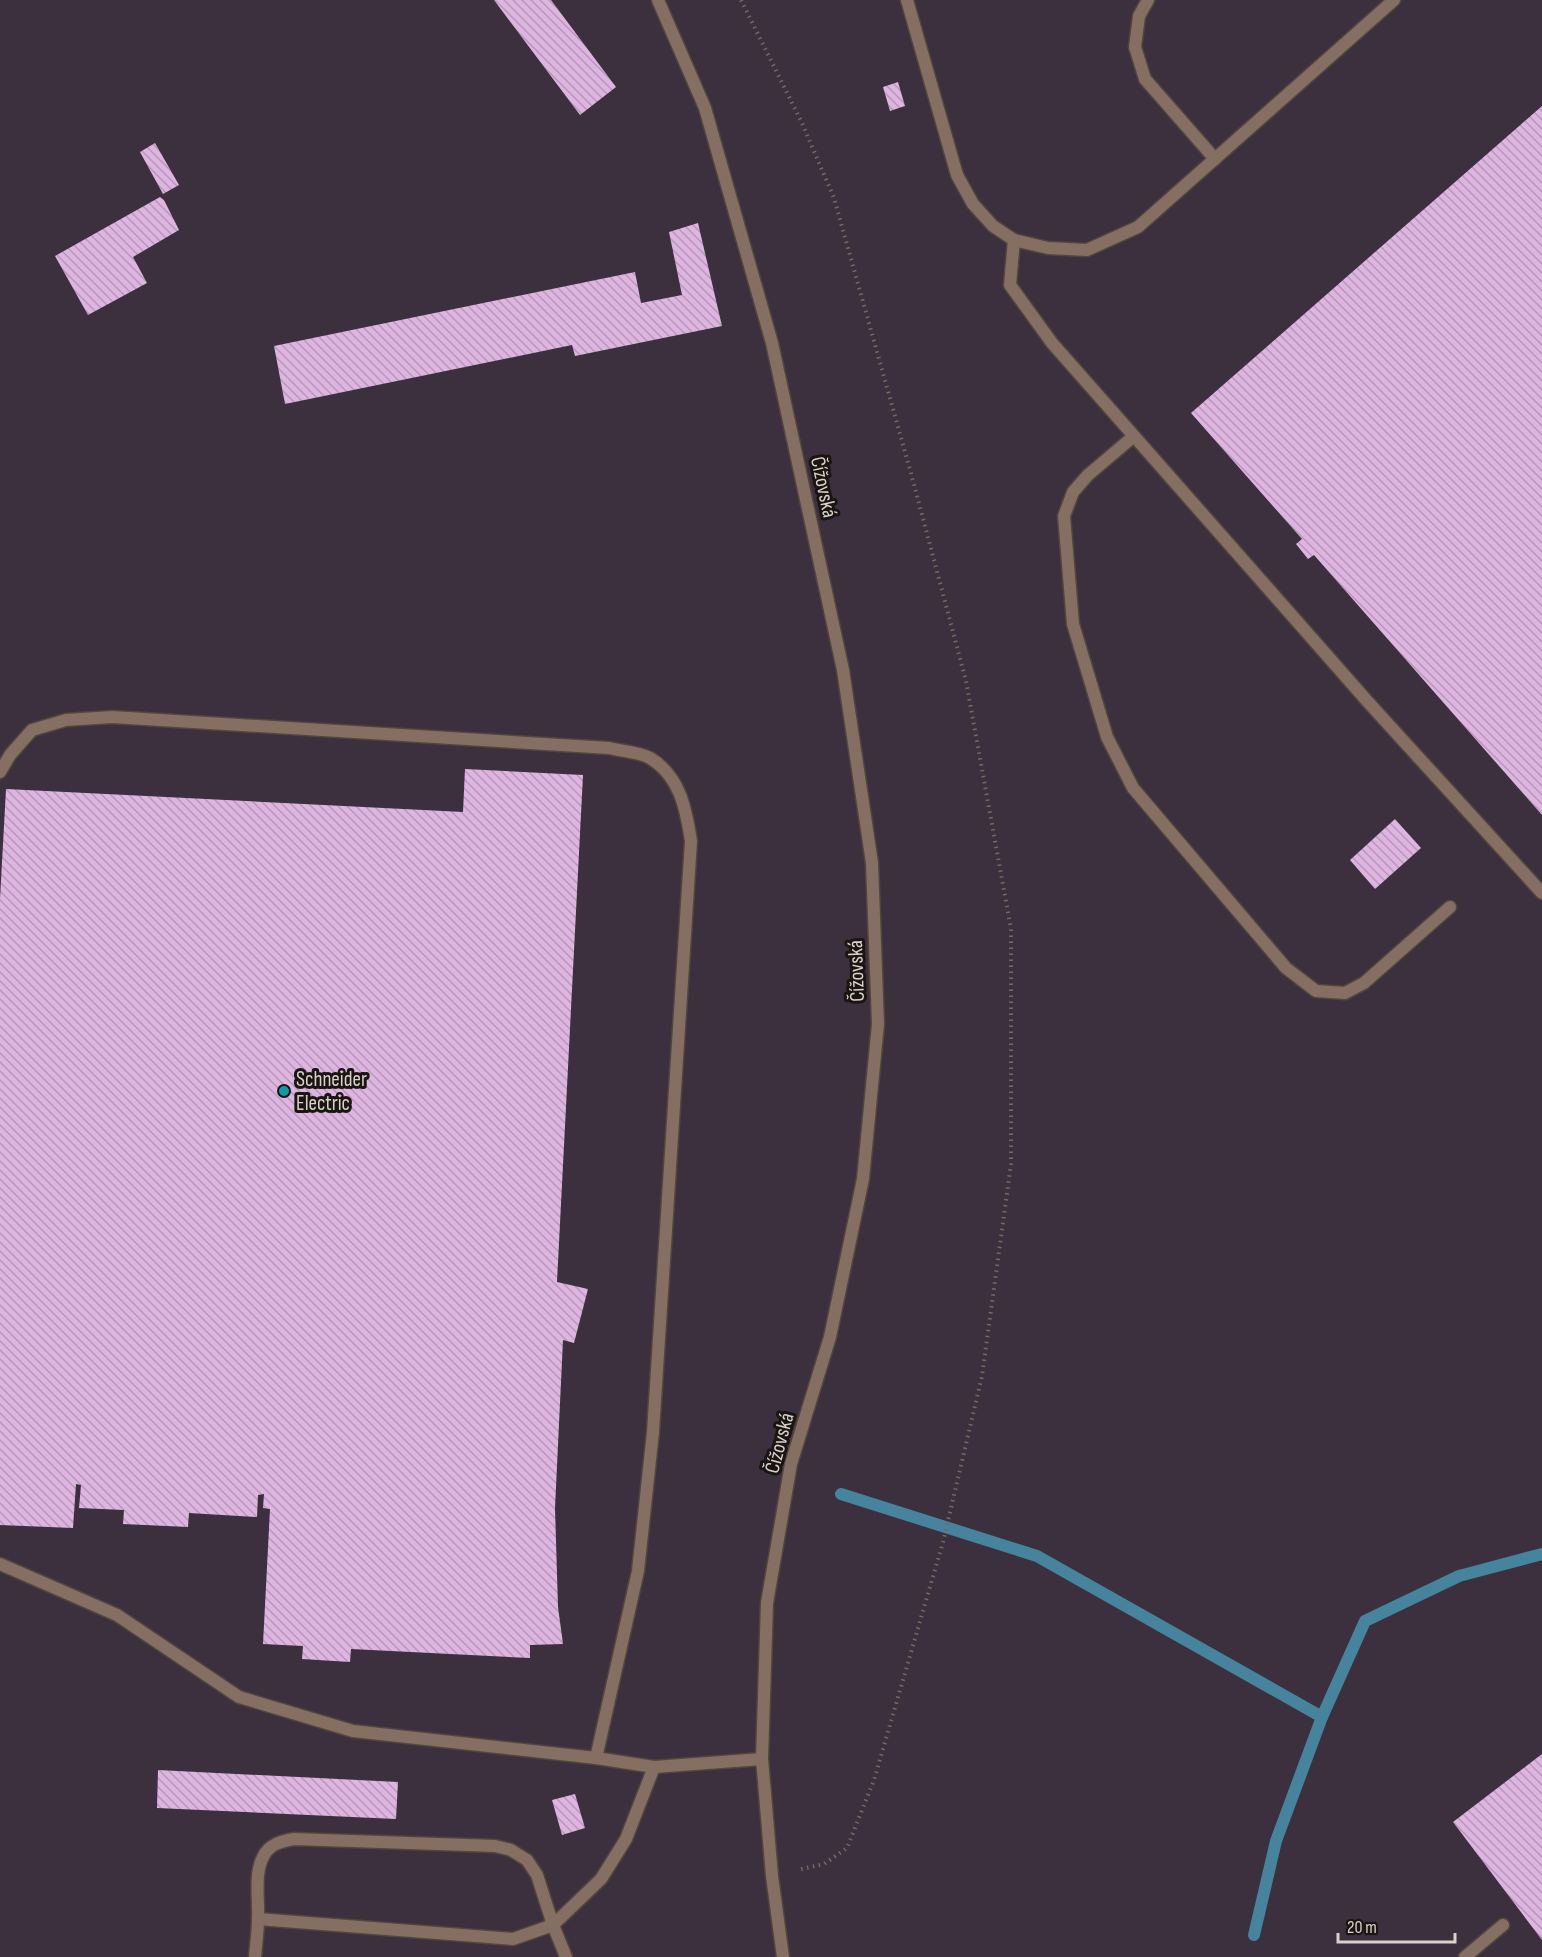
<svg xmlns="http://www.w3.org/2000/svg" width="1542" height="1957" font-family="'Sofia Sans Condensed',sans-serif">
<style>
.industrial{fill:#3c303f}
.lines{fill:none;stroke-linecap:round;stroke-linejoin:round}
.stream{stroke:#46849e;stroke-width:12}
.building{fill:url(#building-back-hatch)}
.service-casing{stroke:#50463d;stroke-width:15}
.tertiary-casing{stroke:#50463d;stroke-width:15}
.path{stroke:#746a62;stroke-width:4;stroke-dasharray:1.5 4.5;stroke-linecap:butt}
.service{stroke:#856e62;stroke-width:12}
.tertiary{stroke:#856e62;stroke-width:12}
.culture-dot{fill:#0f9aa8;stroke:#1a1511;stroke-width:2}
.labels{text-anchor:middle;stroke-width:6;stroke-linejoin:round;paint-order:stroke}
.street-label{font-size:21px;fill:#d9d2cc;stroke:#1a1511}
.poi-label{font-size:21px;fill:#d9d2cc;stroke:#1a1511;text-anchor:start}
</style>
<defs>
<pattern id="building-back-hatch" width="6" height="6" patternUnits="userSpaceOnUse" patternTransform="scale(1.5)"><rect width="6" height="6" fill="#deb5e1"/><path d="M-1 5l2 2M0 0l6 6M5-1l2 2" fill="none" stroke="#b798b8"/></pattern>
</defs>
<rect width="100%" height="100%" fill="#362b22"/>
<rect class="industrial" x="0" y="0" width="1542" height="1957"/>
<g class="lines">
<g class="stream">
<polyline points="841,1494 1037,1556 1322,1717"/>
<polyline points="1254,1935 1276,1841 1322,1717 1365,1621 1459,1576 1542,1554"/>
</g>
</g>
<g class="building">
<polygon points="494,0 551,0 616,87 580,115"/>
<polygon points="898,82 905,106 890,111 883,87"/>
<polygon points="1542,106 1542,815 1314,555 1308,559 1296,544 1302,539 1191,413"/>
<polygon points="155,143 179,185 163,194 140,152"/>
<polygon points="160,197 164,200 179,230 133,257 147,283 88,315 55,256"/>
<polygon points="698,223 722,326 575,356 572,345 285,404 274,346 635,272 641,303 682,295 669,232"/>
<polygon points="465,769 583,775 557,1282 588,1289 574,1343 563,1340 555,1508 558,1607 563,1644 530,1645 530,1658 351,1649 350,1662 302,1659 303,1646 263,1644 270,1509 263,1508 264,1494 258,1495 257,1517 189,1513 188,1527 123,1524 124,1510 79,1508 81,1485 76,1484 73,1528 0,1525 0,899 6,789 463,812"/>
<polygon points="1395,819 1421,848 1375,889 1350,860"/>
<polygon points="1542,1754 1542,1940 1453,1822"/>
<polygon points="158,1770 398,1782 396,1819 157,1808"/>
<polygon points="575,1794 585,1828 562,1835 552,1800"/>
</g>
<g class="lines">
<g class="service-casing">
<g id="service">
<polyline points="907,0 957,175 973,204 993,226 1014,240 1048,248 1087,250 1138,227 1394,0"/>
<polyline points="1148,0 1139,16 1135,47 1145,79 1215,159"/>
<polyline points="1014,240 1010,285 1052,343 1134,436 1088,475 1073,492 1064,516 1073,624 1107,737 1133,788 1286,968 1316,991 1345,993 1364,983 1450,907"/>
<polyline points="1134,436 1368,702 1542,893"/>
<path d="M 0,772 L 10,755 L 32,730 L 66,720 L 112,717 L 609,748 C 621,751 640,752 650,758 C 680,776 686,809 691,841 L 653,1432 L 638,1571 L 596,1758"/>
<polyline points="0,1564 117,1615 239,1697 353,1731 596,1758 654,1767 762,1759"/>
<polyline points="258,1919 513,1939 553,1925 601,1879 626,1839 654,1767"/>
<path d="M 255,1957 C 256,1944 258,1931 258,1919 C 259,1900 254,1874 263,1857 C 269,1844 282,1841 294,1839 L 495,1846 L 511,1850 L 527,1860 L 537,1875 L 553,1925 L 566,1957"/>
<polyline points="1465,1957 1503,1925"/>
</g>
</g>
<g class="tertiary-casing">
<polyline id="tertiary" points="658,0 705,108 772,343 843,670 872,863 878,1024 863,1179 830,1337 791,1464 767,1603 762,1759 772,1876 783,1957"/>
</g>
<polyline class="path" points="741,0 802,123 834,198 912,477 966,681 1011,929 1011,1164 982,1376 943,1542 874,1780 847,1848 824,1864 797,1870"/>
<use href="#service" class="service"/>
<use href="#tertiary" class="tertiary"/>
</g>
<circle class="culture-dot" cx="284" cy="1091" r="6"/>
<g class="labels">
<g class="street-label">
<text transform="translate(824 487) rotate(78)" y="7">Čížovská</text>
<text transform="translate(856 971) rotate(-92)" y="7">Čížovská</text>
<text transform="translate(779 1443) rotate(-75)" y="7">Čížovská</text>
</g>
<g class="poi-label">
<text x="296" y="1086">Schneider<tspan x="296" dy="24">Electric</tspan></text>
</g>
</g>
<path d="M1338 1933v9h117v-9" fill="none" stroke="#d9d2cc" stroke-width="3"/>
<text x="1347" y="1933" font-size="18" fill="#d9d2cc" stroke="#1a1511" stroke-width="4.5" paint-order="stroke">20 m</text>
</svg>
